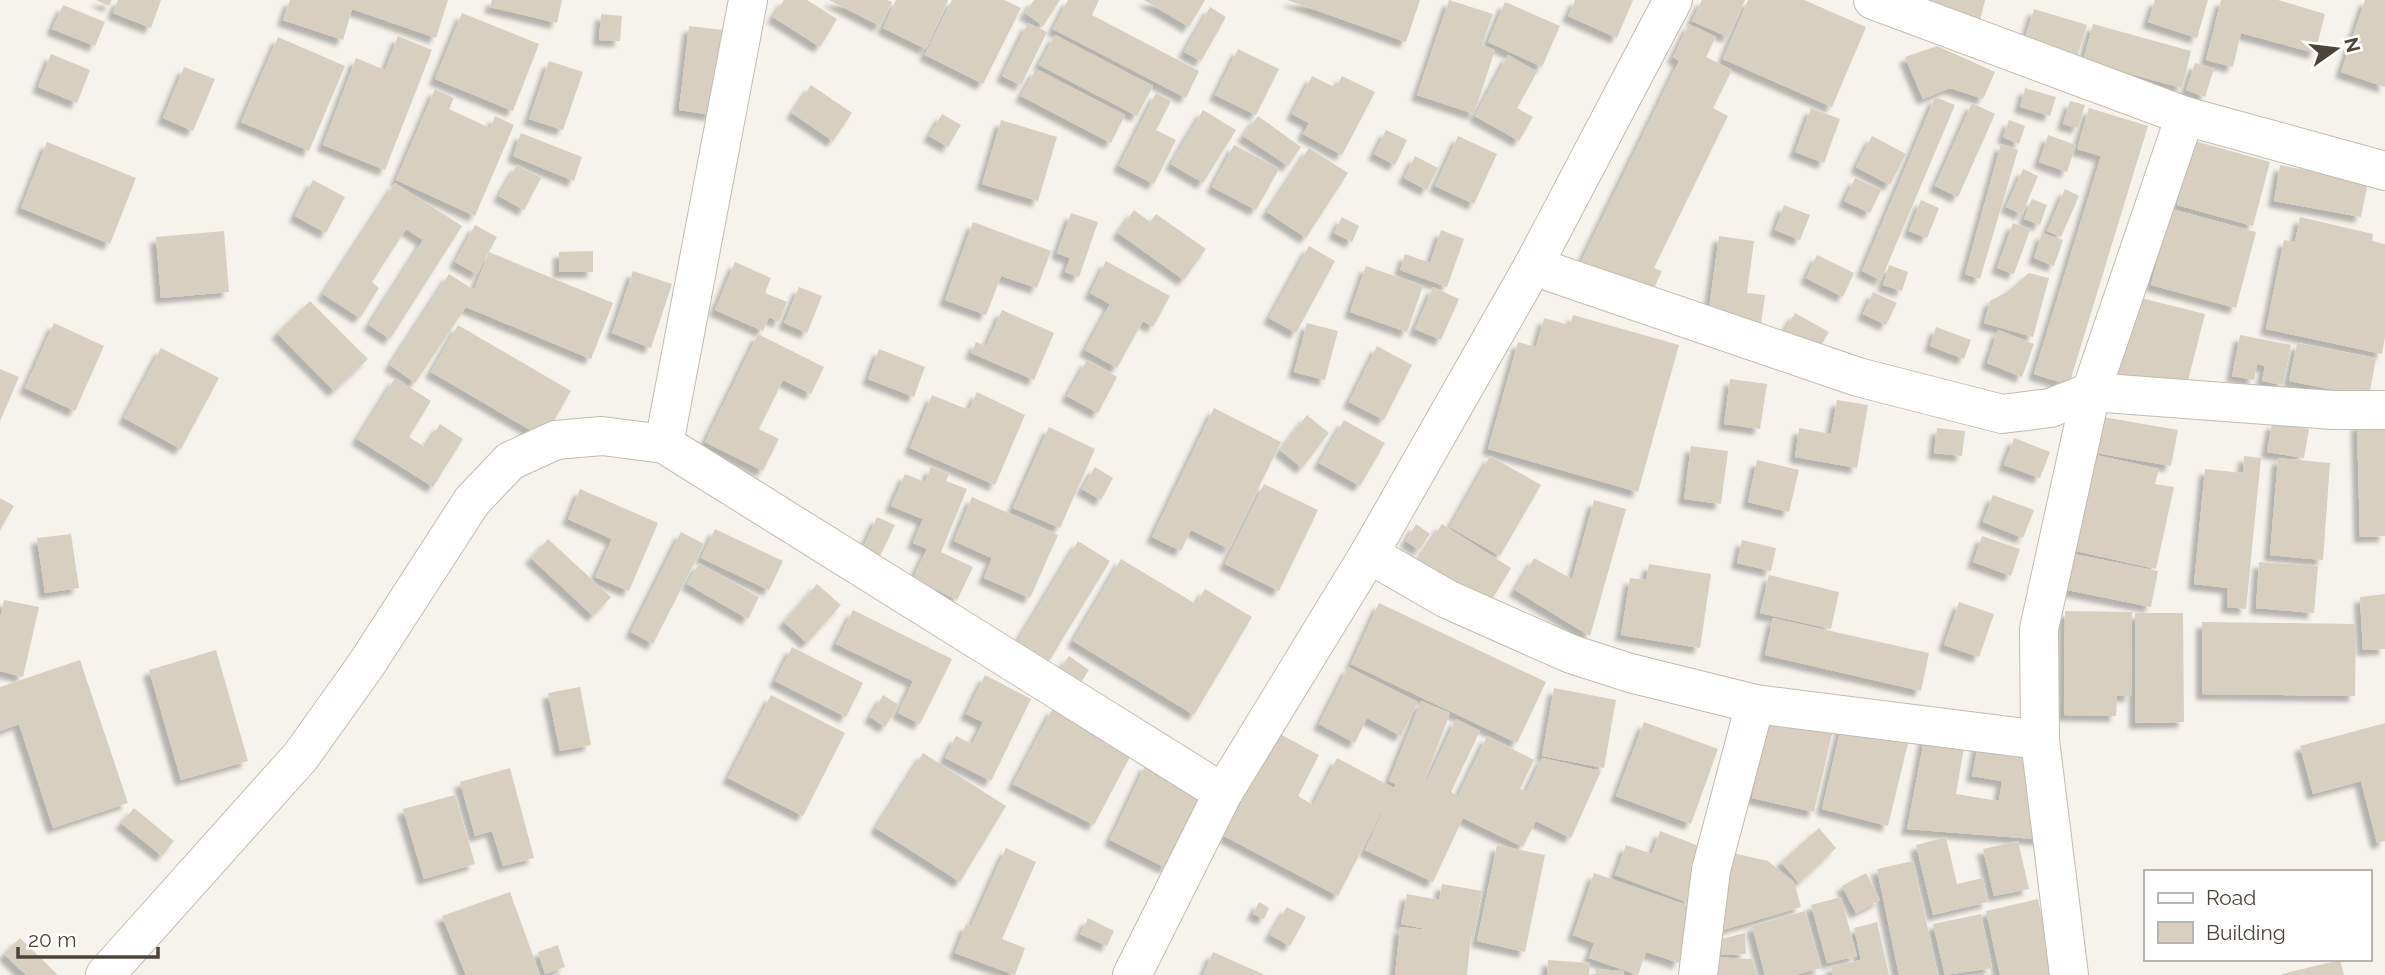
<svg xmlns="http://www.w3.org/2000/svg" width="2385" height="975" font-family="Raleway,sans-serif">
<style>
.building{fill:#d8cfc1;filter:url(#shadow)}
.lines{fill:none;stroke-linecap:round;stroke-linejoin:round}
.street-casing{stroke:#c2bbae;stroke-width:40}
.street{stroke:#fff;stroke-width:38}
</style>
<defs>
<filter id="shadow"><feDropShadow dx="-6" dy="6" stdDeviation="2" flood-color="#0004"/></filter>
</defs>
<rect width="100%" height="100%" fill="#f6f3ec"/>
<g class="building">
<polygon points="96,0 112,0 109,6"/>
<polygon points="118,0 161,0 151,28 113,13"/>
<polygon points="290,0 448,0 436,38 352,9 343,40 283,20"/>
<polygon points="492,0 562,0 557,23 490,7"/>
<polygon points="784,0 807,0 837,19 820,47 773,17"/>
<polygon points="829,0 887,0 892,2 880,26"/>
<polygon points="896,0 948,0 926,49 883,28"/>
<polygon points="952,0 1004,0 1021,8 983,84 925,55"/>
<polygon points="1034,0 1060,0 1043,26 1025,13"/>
<polygon points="1068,0 1099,0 1092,15 1199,71 1186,98 1053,29"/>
<polygon points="1144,0 1205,0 1189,27"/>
<polygon points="1287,0 1420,0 1406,42"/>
<polygon points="1449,0 1493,14 1482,45 1495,50 1474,114 1417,95"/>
<polygon points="1575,0 1633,0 1617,38 1568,16"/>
<polygon points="1702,0 1745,0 1728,37 1692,21"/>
<polygon points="1748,0 1804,0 1866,27 1832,107 1723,59"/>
<polygon points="1918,0 1985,0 1980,21"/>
<polygon points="2155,0 2208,0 2197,38 2148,22"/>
<polygon points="2221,0 2278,0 2325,14 2315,53 2241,33 2233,67 2206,60"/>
<polygon points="2365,0 2385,0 2385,87 2341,72"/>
<polygon points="1505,2 1560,26 1542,67 1488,42"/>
<polygon points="63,5 105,22 95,46 52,29"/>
<polygon points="1210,7 1226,17 1201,61 1184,52"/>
<polygon points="2034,9 2087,25 2077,57 2024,41"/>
<polygon points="462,13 539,44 513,111 435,79"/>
<polygon points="601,14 622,16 620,41 599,40"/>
<polygon points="1028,23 1047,32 1021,85 1002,76"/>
<polygon points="1689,24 1716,37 1706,57 1732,70 1713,108 1728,116 1654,268 1662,271 1649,299 1580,264 1679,61 1673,57"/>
<polygon points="2093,24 2191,51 2182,88 2083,61"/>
<polygon points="689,26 723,30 712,115 679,110"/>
<polygon points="1055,35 1153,86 1137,116 1039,65"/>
<polygon points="398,36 432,50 385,170 323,145 356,58 385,70"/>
<polygon points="278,37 345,66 309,151 241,122"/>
<polygon points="1937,46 1995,72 1983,99 1950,88 1923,99 1905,57"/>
<polygon points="1238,49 1279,69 1256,115 1215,95"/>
<polygon points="51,54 90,70 77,103 38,87"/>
<polygon points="1508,55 1537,72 1517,108 1533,117 1519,141 1475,116"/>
<polygon points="549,61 583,72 563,130 529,119"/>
<polygon points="2195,63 2214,69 2205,97 2186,90"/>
<polygon points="184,67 215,79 193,131 163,118"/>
<polygon points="1036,69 1125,115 1111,143 1021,96"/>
<polygon points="1312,76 1336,88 1342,76 1375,92 1342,155 1303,134 1309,123 1292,114"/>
<polygon points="811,85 852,113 833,141 792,113"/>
<polygon points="2025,88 2056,97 2050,116 2020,107"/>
<polygon points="435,89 454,98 449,109 490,128 495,116 514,125 475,216 396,180"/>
<polygon points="1156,93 1171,101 1156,130 1176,140 1154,184 1119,166"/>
<polygon points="1935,97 1955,105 1881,280 1862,271"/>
<polygon points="2070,101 2085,105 2078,128 2063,124"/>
<polygon points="1972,103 1995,114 1958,197 1935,186"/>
<polygon points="1811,108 1840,119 1824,163 1795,152"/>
<polygon points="2089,108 2148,126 2069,385 2034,374 2101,156 2077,149"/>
<polygon points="1203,110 1236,130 1203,183 1171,164"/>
<polygon points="942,114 961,125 948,147 929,136"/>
<polygon points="1258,116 1301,147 1288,166 1243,136"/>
<polygon points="1001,120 1057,137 1038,201 982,184"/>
<polygon points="2009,120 2025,126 2019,144 2003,137"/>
<polygon points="1386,130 1407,140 1395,165 1374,154"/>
<polygon points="521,133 582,157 574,181 513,156"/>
<polygon points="2048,135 2076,145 2067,172 2039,162"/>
<polygon points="1458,136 1497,154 1474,204 1435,186"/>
<polygon points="1872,136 1906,154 1890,185 1856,167"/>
<polygon points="2195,141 2270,162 2253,226 2177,205"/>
<polygon points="47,142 136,178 110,244 21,208"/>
<polygon points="2001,144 2018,150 1980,279 1965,274"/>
<polygon points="1234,145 1279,169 1256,210 1212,187"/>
<polygon points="1309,148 1348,173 1306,238 1267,212"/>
<polygon points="1415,156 1438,168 1427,190 1404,178"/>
<polygon points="517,165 541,178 524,210 499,196"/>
<polygon points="2280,165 2368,182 2361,217 2274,201"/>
<polygon points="2023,169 2038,176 2022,214 2006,207"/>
<polygon points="1855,178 1881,190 1870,213 1844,201"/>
<polygon points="313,180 345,197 326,233 295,216"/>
<polygon points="395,183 462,226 390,339 369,325 423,240 406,229 372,282 379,288 360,318 323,294"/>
<polygon points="2065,189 2079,196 2061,237 2047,231"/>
<polygon points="2032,199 2047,205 2040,225 2024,219"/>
<polygon points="1921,200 1939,208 1927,238 1909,231"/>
<polygon points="1784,205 1810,215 1800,240 1775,230"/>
<polygon points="2171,209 2256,232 2236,308 2151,285"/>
<polygon points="1134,210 1150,222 1156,214 1206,249 1184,280 1118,233"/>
<polygon points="1071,213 1098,222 1079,277 1065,272 1070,258 1057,253"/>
<polygon points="1342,217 1359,226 1352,242 1334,233"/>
<polygon points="2300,217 2373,234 2372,241 2385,244 2385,337 2382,354 2266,329 2284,240 2295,242"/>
<polygon points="973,222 1051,251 1037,288 1001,276 986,315 945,300"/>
<polygon points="2013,223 2030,230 2014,274 1997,268"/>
<polygon points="475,225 497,237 477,274 455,262"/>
<polygon points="1441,230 1464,239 1447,287 1400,270 1405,254 1430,263"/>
<polygon points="224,231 229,292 161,298 156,237"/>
<polygon points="2042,233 2063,240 2054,266 2034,258"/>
<polygon points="1719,236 1754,241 1747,293 1765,295 1761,324 1708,316"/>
<polygon points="1309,246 1335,261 1296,333 1269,318"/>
<polygon points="593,251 593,272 559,272 559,252"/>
<polygon points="489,252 613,303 591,359 466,307 415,383 390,365 449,274 474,290"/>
<polygon points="1817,255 1854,273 1843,297 1806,278"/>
<polygon points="1106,261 1170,296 1153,327 1143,321 1117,368 1085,350 1110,304 1090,293"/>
<polygon points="735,262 771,278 765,293 787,302 779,322 769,317 763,331 715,310"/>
<polygon points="1889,265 1908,272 1902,291 1883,285"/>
<polygon points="1366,266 1423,286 1407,332 1350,312"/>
<polygon points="633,271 672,284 651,348 612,333"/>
<polygon points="2029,273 2049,278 2033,337 1984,323 1990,301 2007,292"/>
<polygon points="799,287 822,296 807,333 784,323"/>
<polygon points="1433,287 1459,299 1441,340 1415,329"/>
<polygon points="1873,292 1897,303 1886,325 1863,314"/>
<polygon points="2133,296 2205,314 2185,392 2114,374"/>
<polygon points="310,301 368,359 334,391 277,333"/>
<polygon points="1002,310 1054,333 1034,380 971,353 976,342 986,346"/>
<polygon points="1795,313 1829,332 1815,356 1781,337"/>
<polygon points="1573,315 1679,345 1638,492 1488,449 1518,342 1536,347 1544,318 1570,325"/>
<polygon points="54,323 104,346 75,411 25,388"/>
<polygon points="1307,323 1338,331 1325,380 1294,372"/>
<polygon points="458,325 571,391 544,438 431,372"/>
<polygon points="1936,327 1971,340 1964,359 1930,346"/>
<polygon points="1998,330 2034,344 2022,377 1987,363"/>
<polygon points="758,334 824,367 811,394 783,380 759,429 779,439 763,471 705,442"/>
<polygon points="2240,335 2291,345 2283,385 2262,381 2265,366 2257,364 2254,380 2232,376"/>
<polygon points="2297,343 2376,358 2369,397 2289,381"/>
<polygon points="1377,346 1412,365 1384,420 1349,402"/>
<polygon points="161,348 219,378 181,449 124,418"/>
<polygon points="879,349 925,367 914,397 868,379"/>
<polygon points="1087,360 1117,377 1098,413 1067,396"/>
<polygon points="0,369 19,377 0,421"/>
<polygon points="395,378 431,401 409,437 425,447 440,424 463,439 433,487 357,439"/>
<polygon points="1730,379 1767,384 1760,429 1724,424"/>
<polygon points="977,392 1025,415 995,485 910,448 932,395 969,410"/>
<polygon points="1837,400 1868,405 1857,468 1795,457 1799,428 1831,434"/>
<polygon points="1214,408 1281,442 1229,549 1191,530 1181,551 1152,537"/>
<polygon points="1307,415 1329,433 1302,468 1280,450"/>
<polygon points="2103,417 2178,430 2171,466 2096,453"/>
<polygon points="1344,420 1385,443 1360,486 1319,463"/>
<polygon points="2272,423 2309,429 2304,458 2267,452"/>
<polygon points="2385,423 2385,536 2360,537 2357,424"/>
<polygon points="1049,427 1095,449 1060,528 1013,508"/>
<polygon points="1937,428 1965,431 1962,456 1934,453"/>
<polygon points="2014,438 2050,452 2040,478 2004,465"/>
<polygon points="1691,446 1728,451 1721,504 1684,499"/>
<polygon points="2096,455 2159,469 2155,484 2174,487 2156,569 2076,551"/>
<polygon points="1490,456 1541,485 1500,556 1450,527"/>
<polygon points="2244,456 2261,458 2246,609 2227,607 2228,588 2194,584 2205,469 2243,473"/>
<polygon points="2278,458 2330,463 2323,560 2270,555"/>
<polygon points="1757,460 1799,470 1789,512 1748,502"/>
<polygon points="931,467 949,474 946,481 967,489 941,552 973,567 957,600 913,578 927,549 913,543 923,519 891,506 905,474 925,482"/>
<polygon points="1095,467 1113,478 1101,500 1082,489"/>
<polygon points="1264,484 1318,510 1279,591 1225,564"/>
<polygon points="580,489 658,523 629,591 595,577 612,539 568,519"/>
<polygon points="1993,495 2034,510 2023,538 1983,522"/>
<polygon points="972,497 1058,535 1030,598 984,578 992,558 954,541"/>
<polygon points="0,498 14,506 0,530"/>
<polygon points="1594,500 1626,509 1590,636 1515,590 1534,558 1572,579"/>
<polygon points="877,517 895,525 880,556 863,548"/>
<polygon points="1416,524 1430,534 1419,550 1406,541"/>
<polygon points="1442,524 1511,568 1489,604 1419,559"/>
<polygon points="715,529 783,561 769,590 701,558"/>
<polygon points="681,532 704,544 653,644 631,632"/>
<polygon points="71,534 79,588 45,593 37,538"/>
<polygon points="1982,536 2020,549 2011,576 1973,562"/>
<polygon points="548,539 611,597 593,616 531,558"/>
<polygon points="1742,540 1776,548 1771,571 1737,563"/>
<polygon points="1078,541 1110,561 1045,668 1013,649"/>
<polygon points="2074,554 2158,571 2151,607 2067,590"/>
<polygon points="1121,559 1196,604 1205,589 1252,617 1194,715 1073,641"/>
<polygon points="2259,562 2318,566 2314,613 2256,608"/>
<polygon points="699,563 759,597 748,619 687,584"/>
<polygon points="1649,564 1711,574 1700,648 1621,635 1630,578 1646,580"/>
<polygon points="1769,575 1839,592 1831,629 1760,613"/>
<polygon points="817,584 841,605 807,643 784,622"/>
<polygon points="2385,594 2385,649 2363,650 2360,597"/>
<polygon points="4,600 39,607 23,677 0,671 0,619"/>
<polygon points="1959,602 1994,614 1979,657 1944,645"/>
<polygon points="1379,603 1546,682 1517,743 1351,664"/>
<polygon points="853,610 952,659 920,724 898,713 913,681 836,644"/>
<polygon points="2065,611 2132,612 2131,696 2117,696 2116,716 2064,715"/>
<polygon points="2135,613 2183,613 2184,722 2135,723"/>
<polygon points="1773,618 1929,653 1921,691 1765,655"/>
<polygon points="2202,622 2356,624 2355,696 2202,694"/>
<polygon points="792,647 863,683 846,717 775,681"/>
<polygon points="216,650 248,761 181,780 149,670"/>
<polygon points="1069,656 1089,670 1078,687 1058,672"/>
<polygon points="80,660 128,803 53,828 19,724 0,731 0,687"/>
<polygon points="1348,667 1418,702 1401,736 1367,718 1355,743 1319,724"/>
<polygon points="985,675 1031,699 991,781 945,758 956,736 972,744 983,722 966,714"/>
<polygon points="580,687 591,745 560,751 548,693"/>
<polygon points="1554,688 1616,700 1604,768 1542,756"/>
<polygon points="771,695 845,733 803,816 728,778"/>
<polygon points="883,695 899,705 885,727 870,717"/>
<polygon points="1421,701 1450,713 1425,780 1427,781 1456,719 1480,731 1451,792 1458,796 1487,736 1534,760 1520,789 1526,792 1542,758 1601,771 1571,838 1536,821 1523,847 1463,818 1433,882 1365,850 1392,792 1338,896 1224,836 1278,733 1319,755 1298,796 1313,805 1337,758 1394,788 1396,784 1389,781"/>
<polygon points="1772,707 1835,721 1814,812 1752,798"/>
<polygon points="1053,708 1133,751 1094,825 1013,784"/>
<polygon points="1843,719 1910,735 1888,826 1822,809"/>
<polygon points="1644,722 1718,749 1691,824 1616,796"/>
<polygon points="2385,723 2385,841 2377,843 2361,781 2313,794 2300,746"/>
<polygon points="1980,734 2030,745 2047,840 1907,829 1925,735 1965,742 1956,794 1999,801 2002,781 1972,776"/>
<polygon points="923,753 1006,806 960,882 876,828"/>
<polygon points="1146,764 1202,792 1166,868 1110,840"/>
<polygon points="510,768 534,858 503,866 492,831 475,836 460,782"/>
<polygon points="455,795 475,864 424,879 403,809"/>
<polygon points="134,808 174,841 162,856 121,823"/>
<polygon points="1819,828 1836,848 1799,883 1781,862"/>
<polygon points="1660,831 1709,850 1689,903 1615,875 1626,845 1652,854"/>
<polygon points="1946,837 1957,884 1983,878 1988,902 1933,915 1916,845"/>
<polygon points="2018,841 2029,889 1994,896 1983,849"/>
<polygon points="1497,845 1545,855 1525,952 1477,941"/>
<polygon points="1006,848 1036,862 1002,939 1025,948 1015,975 955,953 966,924 971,926"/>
<polygon points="1733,853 1768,861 1794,882 1801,907 1723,930 1717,926"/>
<polygon points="1913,861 1938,975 1899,975 1877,869"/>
<polygon points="1594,873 1698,909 1679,963 1646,952 1638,975 1589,958 1594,943 1573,935"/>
<polygon points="1866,873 1880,900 1856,913 1842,886"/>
<polygon points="1442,884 1482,891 1474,937 1471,936 1467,975 1395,975 1400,927 1436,931 1401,924 1407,894 1439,900"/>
<polygon points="510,892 540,975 466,975 442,916"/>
<polygon points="1841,897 1857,956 1827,963 1811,905"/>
<polygon points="2038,899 2055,975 2000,975 1986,911"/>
<polygon points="1259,902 1269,908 1264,919 1253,914"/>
<polygon points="1287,907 1306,917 1290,946 1270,935"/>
<polygon points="1805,911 1821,968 1794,975 1765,975 1752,926"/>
<polygon points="1981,914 1992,968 1945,975 1933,924"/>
<polygon points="1088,918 1114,931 1107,946 1080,934"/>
<polygon points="1877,922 1889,975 1833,975 1831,967 1861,960 1854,928"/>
<polygon points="1745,933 1746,954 1721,955 1717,940"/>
<polygon points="20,938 58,975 26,975 4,954"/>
<polygon points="558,945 565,967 545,974 538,952"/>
<polygon points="1213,952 1265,975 1203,975"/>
<polygon points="1708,957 1752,959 1757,975 1708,975"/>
<polygon points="1548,960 1590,963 1589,975 1547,975"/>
<polygon points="2340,960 2344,975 2282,975 2282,974"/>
<polygon points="1596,969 1624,971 1624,975 1595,975"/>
</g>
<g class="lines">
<g class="street-casing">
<g id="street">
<polyline points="1873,0 2185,116 2385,171"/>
<polyline points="1533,266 1858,377 2002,414 2050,408 2091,392 2332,410 2385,410"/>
<polyline points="664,444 748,0"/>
<polyline points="1369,554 1447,599 1571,654 1630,673 1755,704 2040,740"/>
<polyline points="105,975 301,756 366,665 472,501 510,461 556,440 602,436 664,444 1223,793"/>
<polyline points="1132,975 1223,793 1369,554 1533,266 1673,0"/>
<polyline points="1698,975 1711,870 1755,704"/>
<polyline points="2069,975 2040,740 2039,629 2091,392 2185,116"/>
</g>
</g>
<use href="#street" class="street"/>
</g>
<rect x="2144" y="870" width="228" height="91" fill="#ffffff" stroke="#b7b4b0" stroke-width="2"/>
<rect x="2158" y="893" width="35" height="10" fill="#ffffff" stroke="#b7b4b0" stroke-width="2"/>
<text x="2206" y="905" font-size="21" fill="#4b4439">Road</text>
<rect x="2158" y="922" width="35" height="21" fill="#d8cfc1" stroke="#b7b4b0" stroke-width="2"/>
<text x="2206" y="940" font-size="21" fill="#4b4439">Building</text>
<g transform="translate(2336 49) rotate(76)" stroke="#ffffff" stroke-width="5" paint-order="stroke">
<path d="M0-5L12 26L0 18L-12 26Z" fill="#4b4439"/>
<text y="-10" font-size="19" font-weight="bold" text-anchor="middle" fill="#4b4439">N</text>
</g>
<path d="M18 947v10h140v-10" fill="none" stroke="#4b4439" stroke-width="3.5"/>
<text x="28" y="947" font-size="21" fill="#4b4439" stroke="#ffffff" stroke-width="5" paint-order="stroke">20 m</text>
</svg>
